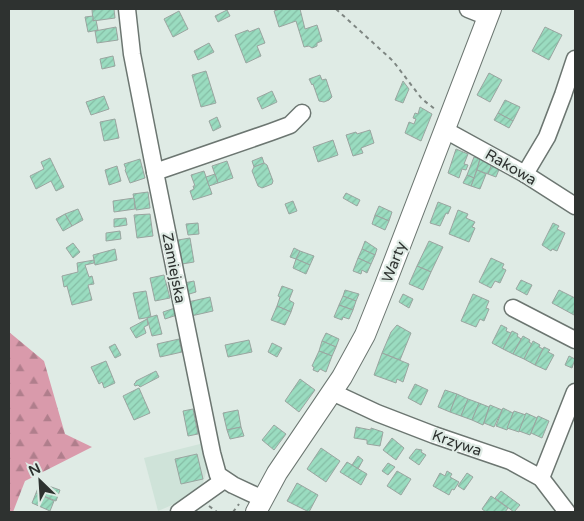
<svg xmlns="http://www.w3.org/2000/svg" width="584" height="521" font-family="'Varela Round',sans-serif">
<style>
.built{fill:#cfe3d9}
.forest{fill:url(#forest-firs)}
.building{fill:url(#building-hatch);stroke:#9aa5a0}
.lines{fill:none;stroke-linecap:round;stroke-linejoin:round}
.minor-casing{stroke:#6c7671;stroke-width:19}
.major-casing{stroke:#6c7671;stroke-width:22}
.path{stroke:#7e8682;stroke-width:2;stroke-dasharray:4 4;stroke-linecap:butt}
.minor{stroke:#fff;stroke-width:16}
.major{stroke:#fff;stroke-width:20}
.labels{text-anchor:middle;stroke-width:4.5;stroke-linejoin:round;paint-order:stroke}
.street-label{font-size:15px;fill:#2e3230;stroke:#dfebe5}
</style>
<defs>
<pattern id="forest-firs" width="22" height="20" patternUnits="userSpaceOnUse" patternTransform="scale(1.25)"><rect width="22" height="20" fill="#d99aab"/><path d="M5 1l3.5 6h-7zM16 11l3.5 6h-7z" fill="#b07e8c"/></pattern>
<pattern id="building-hatch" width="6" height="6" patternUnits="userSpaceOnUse" patternTransform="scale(1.25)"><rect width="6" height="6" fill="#9adcc0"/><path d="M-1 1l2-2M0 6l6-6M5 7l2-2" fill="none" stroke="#85bda5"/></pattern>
</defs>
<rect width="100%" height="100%" fill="#dfebe5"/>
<polygon class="built" points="204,443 208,466 203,483 184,500 158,511 144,458"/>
<polygon class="forest" points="9,332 44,361 65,434 92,447 25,481 13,512 9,512"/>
<g class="building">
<polygon points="98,9 114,9 115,18 93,21 92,10"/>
<polygon points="280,9 300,9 305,29 317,25 322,41 317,43 317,46 312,48 309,46 304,47 296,21 279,27 274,11"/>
<polygon points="227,10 230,16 218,22 215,16"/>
<polygon points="179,11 188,29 173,37 164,19"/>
<polygon points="93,16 93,21 96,20 98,30 88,32 85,17"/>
<polygon points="116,27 118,40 97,43 95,31"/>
<polygon points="545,27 562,35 549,60 532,51"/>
<polygon points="259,28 265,43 257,46 261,56 246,63 235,35 248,30 249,32"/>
<polygon points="209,43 214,52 198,60 194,51"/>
<polygon points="113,56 115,66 102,69 100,59"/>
<polygon points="206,71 216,103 201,107 192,75"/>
<polygon points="489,73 502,80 490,102 477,95"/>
<polygon points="320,75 322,80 326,79 332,97 329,100 324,102 319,101 313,84 312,85 309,79"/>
<polygon points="403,81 409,89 403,103 395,100"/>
<polygon points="272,91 277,102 262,109 257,98"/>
<polygon points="104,96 109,109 91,115 86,102"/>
<polygon points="505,100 520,107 513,121 498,113"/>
<polygon points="420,107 432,114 421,141 405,133 409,122 414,124 416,119 413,118 415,113 418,114"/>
<polygon points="498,113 513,121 509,128 494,120"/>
<polygon points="217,117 221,127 213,131 209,121"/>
<polygon points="115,119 119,138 104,141 100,122"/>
<polygon points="370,130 374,143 361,148 363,153 353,156 346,135 356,132 357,134"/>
<polygon points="333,140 338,155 318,162 313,147"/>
<polygon points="456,149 468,154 464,164 468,165 466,170 462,169 459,178 448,173"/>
<polygon points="262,157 264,163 254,167 252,161"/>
<polygon points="474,157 480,159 474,178 467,175"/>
<polygon points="50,158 64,187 56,191 51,181 36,189 30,176 44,169 41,162"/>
<polygon points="140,159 145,178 130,183 125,170 126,169 124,164"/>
<polygon points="480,159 492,164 488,174 477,170"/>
<polygon points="227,161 233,178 218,183 212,166"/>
<polygon points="264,163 267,165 273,181 272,184 262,188 258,186 252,171 254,167"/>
<polygon points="492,164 500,167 496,177 488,174"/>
<polygon points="117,166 121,181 109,185 105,170"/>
<polygon points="477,170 486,174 480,189 471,186"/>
<polygon points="204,171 212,194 193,200 190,191 194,189 193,186 195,186 191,175"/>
<polygon points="215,174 218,183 209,186 206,177"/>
<polygon points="467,175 474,178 471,186 463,183"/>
<polygon points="148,192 150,208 136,210 133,194"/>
<polygon points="346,193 360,200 357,206 343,198"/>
<polygon points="134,198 135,209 114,212 113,201"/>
<polygon points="293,201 297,211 289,214 285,204"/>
<polygon points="438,202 451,207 448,214 446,213 440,226 430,223"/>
<polygon points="379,206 392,212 389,221 375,215"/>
<polygon points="78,209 83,220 72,226 65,214"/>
<polygon points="458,210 468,214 466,218 475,222 472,227 475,228 469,242 449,234"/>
<polygon points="65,214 72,226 63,231 56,219"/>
<polygon points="150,214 153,236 137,238 134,215"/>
<polygon points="375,215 389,221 385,230 372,224"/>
<polygon points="126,218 127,225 114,227 114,219"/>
<polygon points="198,223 199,234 188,235 186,224"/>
<polygon points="553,223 559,226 557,229 565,233 557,251 552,249 551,251 542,245"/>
<polygon points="120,231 121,239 106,241 106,233"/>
<polygon points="190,238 194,262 182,264 178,240"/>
<polygon points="365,241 377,249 375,255 362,249"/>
<polygon points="429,241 443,247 431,272 417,266"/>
<polygon points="73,243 80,252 73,258 66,248"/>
<polygon points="294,248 300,251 296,259 290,257"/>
<polygon points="115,249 117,260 95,265 93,255"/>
<polygon points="362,249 375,255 371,264 358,258"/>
<polygon points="300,251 314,256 310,265 296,259"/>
<polygon points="358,258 371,264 367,273 362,270 361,274 353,271"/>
<polygon points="491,258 504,264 502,268 506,270 500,283 495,281 491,288 479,282"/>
<polygon points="296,259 310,265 306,274 293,268"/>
<polygon points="94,260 94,263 85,265 89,277 92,276 94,284 88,285 92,300 72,305 67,286 64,287 62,276 78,272 77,263"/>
<polygon points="417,266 431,272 423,290 409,284"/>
<polygon points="164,275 170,298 155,301 150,278"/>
<polygon points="521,280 532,285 527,295 516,289"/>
<polygon points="194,281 196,292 186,295 184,283"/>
<polygon points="282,286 293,290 289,300 294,303 291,312 277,306 280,297 278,296"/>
<polygon points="345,290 359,294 356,301 343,296"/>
<polygon points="559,290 575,298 574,315 552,303"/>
<polygon points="146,291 151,317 139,319 133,293"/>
<polygon points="403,294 413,299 409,308 399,302"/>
<polygon points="473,294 489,301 486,308 489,309 484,321 480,319 476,327 461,321"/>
<polygon points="343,296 356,301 353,310 339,305"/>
<polygon points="210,297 213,311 191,316 188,302"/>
<polygon points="339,305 353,310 349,319 343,317 342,320 334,317"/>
<polygon points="277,306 291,312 285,325 271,320"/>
<polygon points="175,308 177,315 165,319 163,312"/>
<polygon points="157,315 162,334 152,336 147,318"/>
<polygon points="147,319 148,325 144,327 146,333 136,338 130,328"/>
<polygon points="397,325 411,333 400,360 382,353 391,332"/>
<polygon points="501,325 507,328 506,331 511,333 503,349 492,343"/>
<polygon points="512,331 518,334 517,336 521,339 513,354 503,349"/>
<polygon points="326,333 339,339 336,347 322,341"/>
<polygon points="523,336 530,340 529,342 532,344 524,359 513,354"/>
<polygon points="179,339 182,352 160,357 157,344"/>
<polygon points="249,340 252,352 228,357 225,345"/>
<polygon points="322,341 336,347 332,356 319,351"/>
<polygon points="533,341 540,345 539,347 543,349 535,365 524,359"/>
<polygon points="272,343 282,348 277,357 268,352"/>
<polygon points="115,344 121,355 115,358 109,347"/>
<polygon points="544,347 550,350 548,352 554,355 546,370 535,365"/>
<polygon points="319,351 332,356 326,372 320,369 318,372 313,370 314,367 312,366"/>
<polygon points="382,353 409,364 403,382 397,379 396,383 374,375"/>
<polygon points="569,356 575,359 572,368 565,365"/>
<polygon points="106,361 115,383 104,388 102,382 99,384 91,367"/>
<polygon points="156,371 159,377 140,387 138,385 135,386 134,384 136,382 136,381"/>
<polygon points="300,379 315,390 299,412 285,401"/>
<polygon points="415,384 428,390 421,405 408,398"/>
<polygon points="139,388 150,413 134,420 123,396"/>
<polygon points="445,390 457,394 450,412 438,407"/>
<polygon points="457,394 468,399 461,416 450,412"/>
<polygon points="468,399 479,403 472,420 461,416"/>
<polygon points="479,403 489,407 483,425 472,420"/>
<polygon points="490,405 502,410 494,427 484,423"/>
<polygon points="503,408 513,413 507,430 496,426"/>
<polygon points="193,409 198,434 188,436 183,411"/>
<polygon points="238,410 241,427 227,430 223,413"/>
<polygon points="514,411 526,415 519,432 507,428"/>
<polygon points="526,413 537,418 530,435 519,431"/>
<polygon points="538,416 549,421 542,438 531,433"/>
<polygon points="274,425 286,434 274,450 262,440"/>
<polygon points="241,427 244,436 230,439 227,430"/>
<polygon points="356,427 371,430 371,428 383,432 380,446 367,444 367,440 354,438"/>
<polygon points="392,438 404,448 396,460 383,450"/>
<polygon points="321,448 340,461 326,482 307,469"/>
<polygon points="416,449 422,450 421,452 426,455 419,465 409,458"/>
<polygon points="197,454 203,479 181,484 175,459"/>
<polygon points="358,456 363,460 358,469 352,465"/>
<polygon points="347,462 367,474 361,485 340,472"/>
<polygon points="388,463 395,467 388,475 382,471"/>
<polygon points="397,471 411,479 401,495 387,486"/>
<polygon points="447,471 452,474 450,477 459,482 454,490 452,489 449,495 433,486 440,473 445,476"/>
<polygon points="467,473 473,477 464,490 458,486"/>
<polygon points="40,483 60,490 56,501 36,493"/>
<polygon points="297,483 318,495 309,512 287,501"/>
<polygon points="501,491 520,505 514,512 495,498"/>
<polygon points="36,493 54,501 50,511 32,503"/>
<polygon points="491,496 508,508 505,512 486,512 482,509"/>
</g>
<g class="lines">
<g class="minor-casing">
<g id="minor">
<polyline points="127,9 132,54 155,172 212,453 218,475 233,485 263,499"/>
<polyline points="468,9 488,17"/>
<polyline points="445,130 525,174 575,206"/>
<polyline points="155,172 271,132 290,125 302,113"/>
<polyline points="525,174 547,137 563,95 575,59"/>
<polyline points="513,308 575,340"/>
<polyline points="332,392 377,413 434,435 510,461 541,478 567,512"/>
<polyline points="541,478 575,392"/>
<polyline points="179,512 224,480"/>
</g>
</g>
<g class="major-casing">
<polyline id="major" points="256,512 277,473 342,377 365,335 385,285 491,9"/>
</g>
<g class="path">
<polyline points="336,9 393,61 422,99 436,110"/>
<polyline points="209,506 217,512"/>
<polyline points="223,512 234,512"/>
<polyline points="233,512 239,504"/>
</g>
<use href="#minor" class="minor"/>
<use href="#major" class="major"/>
</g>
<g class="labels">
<g class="street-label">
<text transform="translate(511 167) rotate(30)" y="5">Rakowa</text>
<text transform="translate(394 262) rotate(-69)" y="5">Warty</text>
<text transform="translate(174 268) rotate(79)" y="5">Zamiejska</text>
<text transform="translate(457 443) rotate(19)" y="5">Krzywa</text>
</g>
</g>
<rect width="584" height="521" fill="none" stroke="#2e3230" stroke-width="20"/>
<g transform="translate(40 481) rotate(335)" stroke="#dfebe5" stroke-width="4" paint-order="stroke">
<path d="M0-4L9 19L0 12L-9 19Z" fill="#2e3230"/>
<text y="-8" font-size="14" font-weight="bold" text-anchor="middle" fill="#2e3230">N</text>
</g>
</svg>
